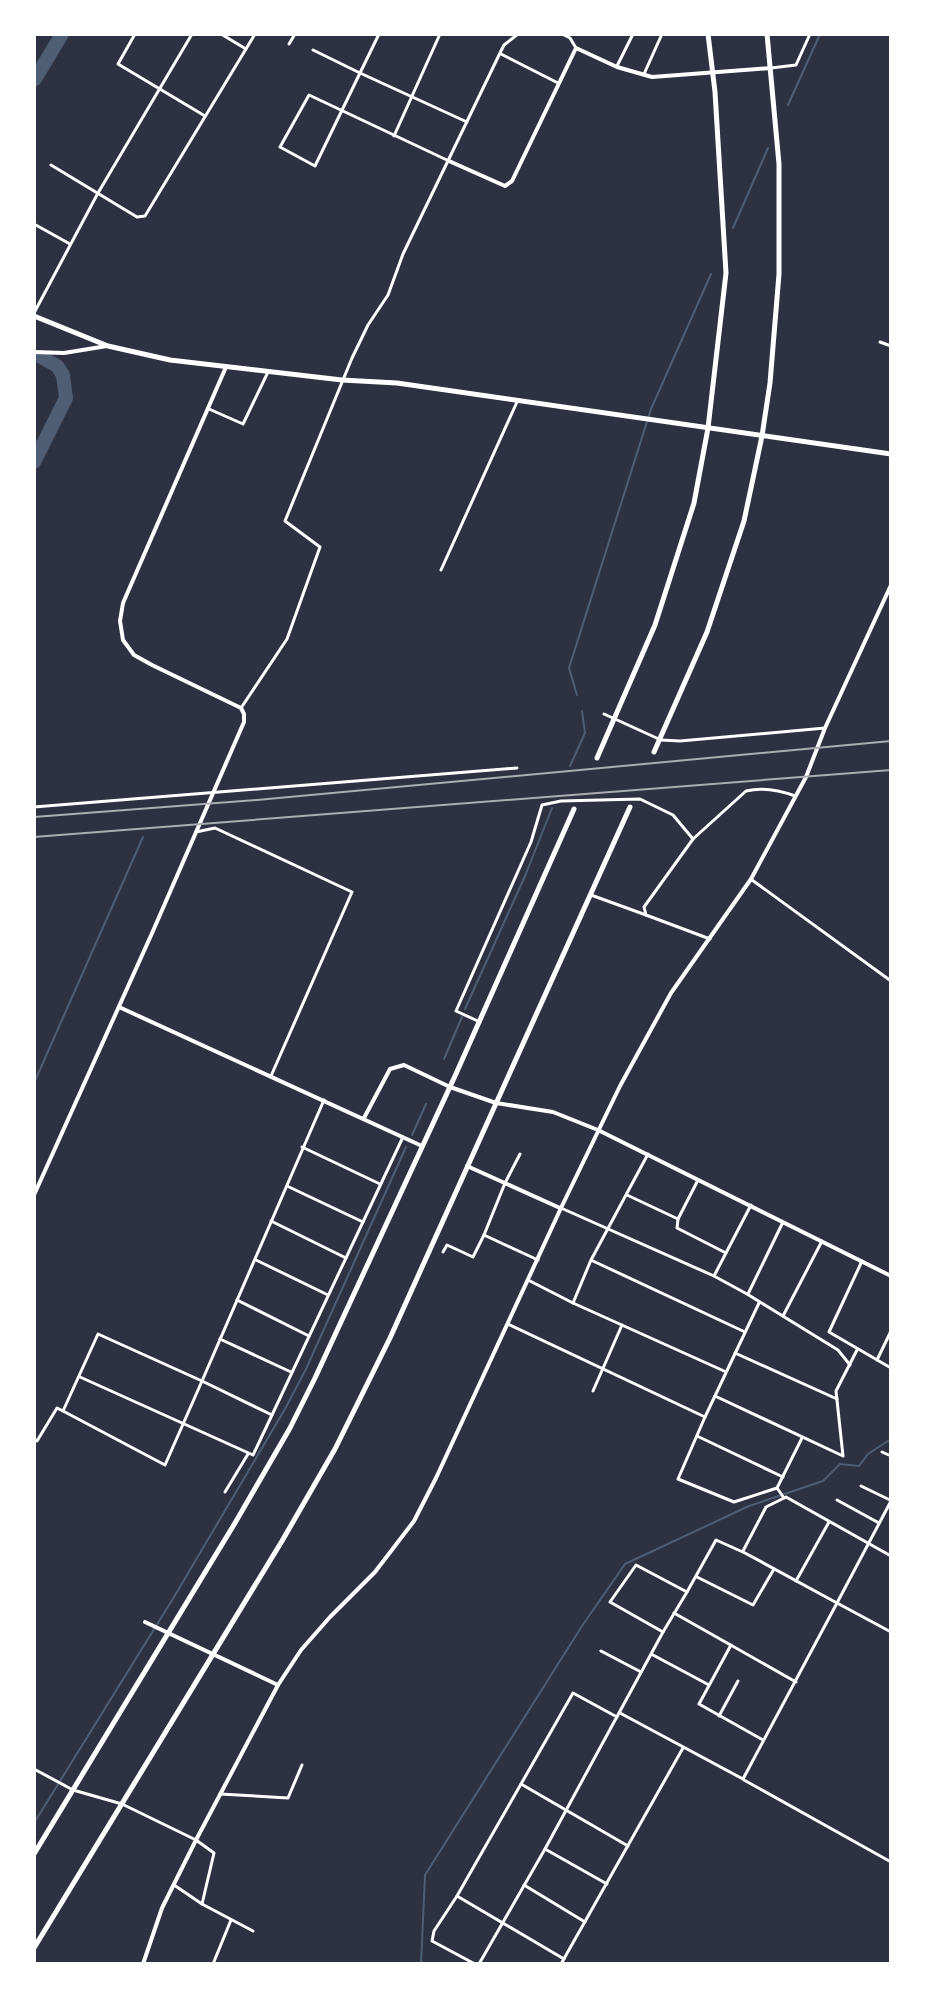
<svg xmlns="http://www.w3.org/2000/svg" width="925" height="1998" font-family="Quicksand,sans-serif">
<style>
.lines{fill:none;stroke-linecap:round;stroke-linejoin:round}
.stream{stroke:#4f5d75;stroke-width:2}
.river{stroke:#4f5d75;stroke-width:14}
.minor{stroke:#fff;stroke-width:3}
.tertiary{stroke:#fff;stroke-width:4}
.secondary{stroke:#fff;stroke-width:5}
.primary{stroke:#fff;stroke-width:5}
.rail{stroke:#abadb3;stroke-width:2}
</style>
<rect width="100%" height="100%" fill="#2d3142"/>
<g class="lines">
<g class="stream">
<polyline points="788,105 820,34"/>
<polyline points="733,228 768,148"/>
<polyline points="577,695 569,668 651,409 711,274"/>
<polyline points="570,766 585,733 582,711"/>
<polyline points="465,1009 525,876 552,808"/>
<polyline points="444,1059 462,1017"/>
<polyline points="34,1083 143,837"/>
<polyline points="412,1135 426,1104"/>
<polyline points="34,1823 174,1597 285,1409 306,1369 406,1147"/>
<polyline points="421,1964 425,1875 582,1626 625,1564 749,1506 823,1481 840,1464 859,1466 868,1454 891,1439"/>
</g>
<g class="river">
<polyline points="35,79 62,34"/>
<polyline points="34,462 66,398 63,375 57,366 41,357"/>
</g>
<g class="minor">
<polyline points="135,34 118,64 205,116"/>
<polyline points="221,34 246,49"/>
<polyline points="379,34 360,73 467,122"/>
<polyline points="562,34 570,38 576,48"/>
<polyline points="289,44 295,34"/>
<path d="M 313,50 L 360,73 L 315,166 L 280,147 L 309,95 C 355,117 402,139 449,161"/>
<polyline points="501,54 558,83"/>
<polyline points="617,66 633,34"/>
<polyline points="771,68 796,65 810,34"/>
<polyline points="644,74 662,34"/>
<polyline points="394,136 440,34"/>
<polyline points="51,165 137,217 145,216 255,34"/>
<polyline points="34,224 70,244"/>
<polyline points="34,313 98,193 192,34"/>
<polyline points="880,342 891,346"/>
<polyline points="209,409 243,424 268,372"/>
<polyline points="441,570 517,402"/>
<polyline points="241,708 287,639 320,547 285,521 352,358 368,325 388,295 403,254 500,53 504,45 518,34"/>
<polyline points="604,714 661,740 680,741 825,728"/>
<polyline points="34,807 517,768"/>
<polyline points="196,832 215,828 352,892 271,1076"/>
<polyline points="752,880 891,981"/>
<polyline points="591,895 646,915"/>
<path d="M 710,939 L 646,915 L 644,907 L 693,839 L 746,791 C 763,787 779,790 795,796"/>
<polyline points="480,1022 456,1011 531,842 542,805 561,801 640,799 673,815 693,839"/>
<polyline points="302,1147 380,1184"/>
<polyline points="520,1154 505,1183 484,1235 538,1260"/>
<polyline points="648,1154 591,1260 573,1303 724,1371"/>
<polyline points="698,1180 678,1219 677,1228 726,1253"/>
<polyline points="287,1186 363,1222"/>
<polyline points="627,1195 678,1219"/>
<polyline points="561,1208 714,1276 747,1294 838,1350 850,1365"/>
<polyline points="271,1221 346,1258"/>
<polyline points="443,1252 447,1245 473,1257 484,1235"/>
<polyline points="256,1260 328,1295"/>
<polyline points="593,1261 745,1332"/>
<polyline points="862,1261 829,1332 891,1368"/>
<polyline points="714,1276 751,1205"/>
<polyline points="528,1280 573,1303"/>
<polyline points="748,1294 783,1222"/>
<polyline points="237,1300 309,1336"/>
<polyline points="783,1316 822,1241"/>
<polyline points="508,1324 705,1417 759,1303"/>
<polyline points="220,1339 291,1372"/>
<polyline points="735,1353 837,1399"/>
<polyline points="877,1360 891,1331"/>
<polyline points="80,1377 253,1455 272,1415"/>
<polyline points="593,1391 622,1325"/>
<polyline points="715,1396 843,1456 836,1391 857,1350"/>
<polyline points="63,1411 165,1465 202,1381 272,1415 403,1137"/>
<polyline points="705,1417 678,1479 734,1502 777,1488 784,1498"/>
<polyline points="697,1436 783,1477"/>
<polyline points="34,1439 37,1441 57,1408 63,1411 98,1334 202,1381 324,1100"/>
<polyline points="882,1452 891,1456"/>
<polyline points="861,1486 890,1500"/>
<polyline points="777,1488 802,1438"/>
<polyline points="225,1492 248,1454"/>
<polyline points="837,1500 879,1523"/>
<polyline points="743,1551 766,1507 786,1497 891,1556"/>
<polyline points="697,1577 753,1605 774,1569"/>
<polyline points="796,1581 829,1522"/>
<polyline points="674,1613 796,1682"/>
<polyline points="663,1632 687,1592"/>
<polyline points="731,1645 699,1704 763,1740"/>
<polyline points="601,1651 641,1672"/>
<polyline points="653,1655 709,1685"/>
<polyline points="620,1713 743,1779 837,1603 891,1632"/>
<polyline points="719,1716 738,1681"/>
<polyline points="34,1769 73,1790 122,1804 196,1840 214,1853 202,1904"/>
<polyline points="744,1780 891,1862"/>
<polyline points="521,1784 628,1846"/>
<polyline points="220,1794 288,1798 302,1765"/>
<polyline points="545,1849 607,1884"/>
<polyline points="174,1885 202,1904 253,1931"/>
<polyline points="524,1885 585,1922"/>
<polyline points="457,1896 564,1959"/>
<polyline points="213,1964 231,1920"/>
<polyline points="475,1964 432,1941 434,1931 457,1896 573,1693 617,1717"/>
<polyline points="479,1964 545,1849 663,1632 610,1602 636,1565 687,1592 716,1540 745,1553 837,1603 891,1501"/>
<polyline points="561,1964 683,1748"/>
</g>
<g class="tertiary">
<polyline points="449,161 505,186 512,181 576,48 617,67 652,77 771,68"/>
<polyline points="34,352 64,353 107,346"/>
<polyline points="119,1007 422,1146"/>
<polyline points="364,1118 390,1069 404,1065 450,1087 496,1103 553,1112 598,1130 891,1276"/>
<polyline points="467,1166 560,1208"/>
<polyline points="34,1195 153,931 244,722 244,714 241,708 152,665 134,655 123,640 120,621 123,603 226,367"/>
<polyline points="145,1622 278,1685"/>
<polyline points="143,1964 162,1908 196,1840 278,1685 301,1650 330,1617 375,1572 414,1521 436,1478 561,1208 620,1086 671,993 751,879 806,777 825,728 891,585"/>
</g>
<polyline class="secondary" points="34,316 108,346 170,360 342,380 397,383 891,454"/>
<g class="primary">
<polyline points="654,752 707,632 744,521 762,436 770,383 779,274 779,164 767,34"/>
<polyline points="597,758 655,625 694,503 708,428 726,273 715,92 708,34"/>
<polyline points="34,1854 235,1523 290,1428 315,1378 455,1076 574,809"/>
<polyline points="34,1948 282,1541 335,1449 390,1338 630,807"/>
</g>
<g class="rail">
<polyline points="34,817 257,800 891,741"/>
<polyline points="34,837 891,770"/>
</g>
</g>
<rect width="925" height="1998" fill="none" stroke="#ffffff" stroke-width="72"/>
</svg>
